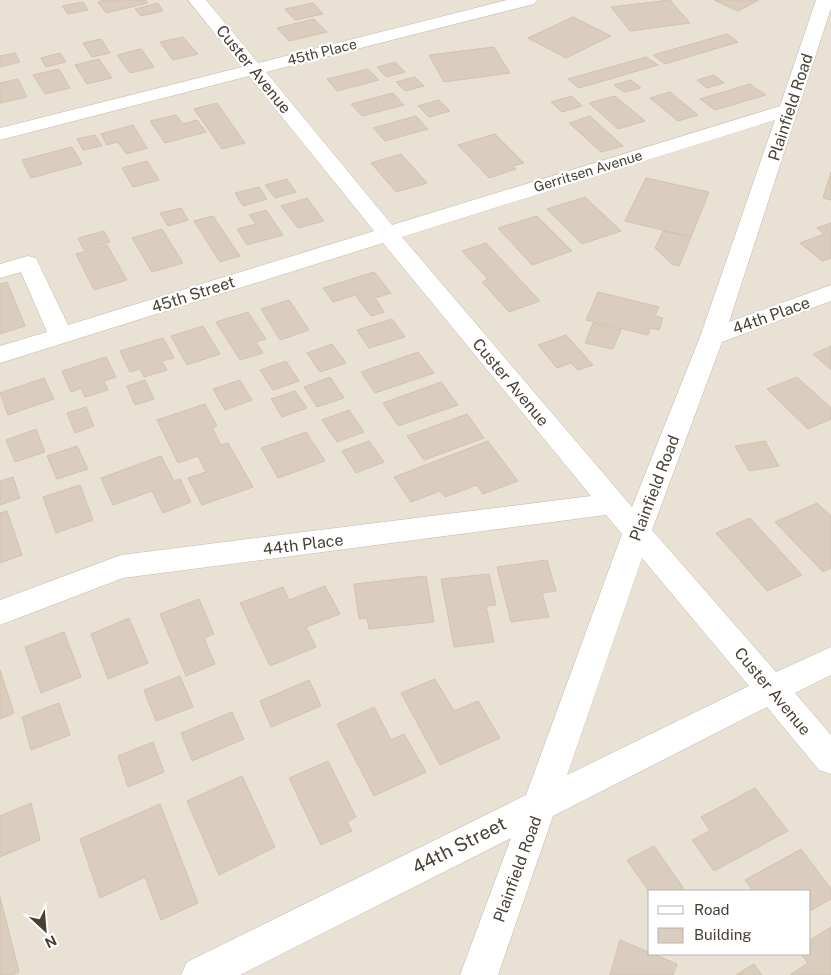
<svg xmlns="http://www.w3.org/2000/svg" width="831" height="975" font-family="'Public Sans',sans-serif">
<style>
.residential{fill:#e9e1d4;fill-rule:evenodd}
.building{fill:#dbcdbd;stroke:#d3c2ad}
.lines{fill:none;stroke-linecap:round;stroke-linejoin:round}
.minor-casing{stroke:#c1b7a8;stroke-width:1}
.minor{fill:#fff;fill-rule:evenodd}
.labels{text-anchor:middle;stroke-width:4.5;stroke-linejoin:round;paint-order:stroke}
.far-street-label{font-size:14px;fill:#484034;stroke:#fff}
.street-label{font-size:16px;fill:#484034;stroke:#fff}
.near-street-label{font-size:19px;fill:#484034;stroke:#fff}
</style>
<rect width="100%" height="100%" fill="#f5f0e6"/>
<path class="residential" d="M 0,0 L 831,0 L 831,975 L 0,975 ZM 650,891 L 810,891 L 810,954 L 650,954 Z"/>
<g class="building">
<polygon points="104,0 145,0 148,3 106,13 98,2"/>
<polygon points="670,0 690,23 630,31 611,7"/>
<polygon points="714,0 759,0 738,11"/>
<polygon points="83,2 88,10 68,14 62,6"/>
<polygon points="158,3 163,11 141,16 135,9"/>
<polygon points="313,3 323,14 295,20 285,9"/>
<polygon points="573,17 611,36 566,58 528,38"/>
<polygon points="314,19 327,32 289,41 277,28"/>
<polygon points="727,34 738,42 665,64 653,55"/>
<polygon points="183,37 198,54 173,60 160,42"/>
<polygon points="101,39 110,53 92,57 83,43"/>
<polygon points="494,47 510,73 444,82 429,55"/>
<polygon points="141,49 154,67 130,73 117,55"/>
<polygon points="15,53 20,62 0,67 0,56"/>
<polygon points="60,53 66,62 46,67 41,58"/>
<polygon points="646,57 658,65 579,88 568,79"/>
<polygon points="99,59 112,78 87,84 75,65"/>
<polygon points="395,62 405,72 386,77 377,67"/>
<polygon points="59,69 70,88 45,94 33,75"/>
<polygon points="368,69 379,80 337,91 327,79"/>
<polygon points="714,75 724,83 707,88 697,80"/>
<polygon points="415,77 424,86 405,91 396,82"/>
<polygon points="18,79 27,97 0,103 0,83"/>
<polygon points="631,80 641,88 624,92 614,85"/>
<polygon points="750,84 766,95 715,110 700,99"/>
<polygon points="670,92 698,115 678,121 650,98"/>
<polygon points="393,93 404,105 362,116 351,104"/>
<polygon points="572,96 582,106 562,112 551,102"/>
<polygon points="615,96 645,121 618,129 589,103"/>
<polygon points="439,100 450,111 429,117 418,106"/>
<polygon points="217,103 245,143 222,149 194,109"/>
<polygon points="176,115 183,124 197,120 206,132 165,143 150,121"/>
<polygon points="416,116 428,129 385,141 373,128"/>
<polygon points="590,116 623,146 601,152 569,123"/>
<polygon points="133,125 147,148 126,154 118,142 107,145 101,134"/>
<polygon points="495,134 524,163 513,166 516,169 489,178 458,145"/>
<polygon points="95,135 102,146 83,150 77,139"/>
<polygon points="72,147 82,164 31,178 22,160"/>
<polygon points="401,154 427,183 396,192 371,163"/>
<polygon points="147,161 159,180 133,187 122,168"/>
<polygon points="831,172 831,200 823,198"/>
<polygon points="646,178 709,192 691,237 625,221"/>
<polygon points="287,179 296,192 275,198 265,185"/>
<polygon points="259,187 267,199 243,206 235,193"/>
<polygon points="585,197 621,231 582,244 547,209"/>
<polygon points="307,198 324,221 298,228 281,206"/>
<polygon points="181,208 188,220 168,226 160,213"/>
<polygon points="266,210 283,235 247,245 237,229 256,224 249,215"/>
<polygon points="213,216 240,256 220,262 194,221"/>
<polygon points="537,216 572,251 532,265 498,228"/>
<polygon points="831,223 831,258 822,261 800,243 824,234 817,228"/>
<polygon points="162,229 183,263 152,272 132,238"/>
<polygon points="104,231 110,242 84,250 78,238"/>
<polygon points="663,231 691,237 679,266 672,264 655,248"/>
<polygon points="486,243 540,301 509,312 482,282 488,279 462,251"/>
<polygon points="107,245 127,280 94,290 76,254"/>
<polygon points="374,272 391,293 375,298 384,312 371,316 355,295 333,302 323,288"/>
<polygon points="7,282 25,326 0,334 0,284"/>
<polygon points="598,292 659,307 655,316 663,318 659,330 650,328 648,335 586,320"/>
<polygon points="289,300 309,330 280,340 261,309"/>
<polygon points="248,312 266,339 256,342 263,353 240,360 216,322"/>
<polygon points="392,319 405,337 369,348 357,330"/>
<polygon points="593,323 621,330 613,349 585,343"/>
<polygon points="203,326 220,354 187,365 171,336"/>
<polygon points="566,335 593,365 578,370 571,363 557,368 538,345"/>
<polygon points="163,338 174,358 162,361 167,370 144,377 140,369 130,372 120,351"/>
<polygon points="332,344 346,363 320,372 307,353"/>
<polygon points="831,346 831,370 813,354"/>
<polygon points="418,352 434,373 375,393 361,372"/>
<polygon points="106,357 116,377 104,381 108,390 85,397 81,388 71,392 62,371"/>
<polygon points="286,361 299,381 273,390 260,370"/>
<polygon points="330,377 344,398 317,407 304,387"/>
<polygon points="797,377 831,408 831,419 808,429 767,389"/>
<polygon points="44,378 54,399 8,415 0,393"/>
<polygon points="145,380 154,399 135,405 127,386"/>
<polygon points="240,380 252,400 225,410 213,389"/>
<polygon points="441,382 458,405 398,426 383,403"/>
<polygon points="295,391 307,408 282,417 271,399"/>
<polygon points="205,404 217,426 212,428 221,445 228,443 253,487 202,505 188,478 206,472 198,456 178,463 157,420"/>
<polygon points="86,407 94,426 75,433 67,413"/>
<polygon points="349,410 364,432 337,442 322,420"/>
<polygon points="467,414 484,438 424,460 407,436"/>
<polygon points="36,429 45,452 15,462 6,440"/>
<polygon points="306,432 325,461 278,478 261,448"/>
<polygon points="369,441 384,462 356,473 342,451"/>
<polygon points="488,441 518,481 483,494 477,485 445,497 440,491 411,502 394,477"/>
<polygon points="765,441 779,466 749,471 735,446"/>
<polygon points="77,446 88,469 57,479 47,456"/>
<polygon points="161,456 174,481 180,479 191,502 163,513 152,491 113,505 101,478"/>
<polygon points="13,477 20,498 0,505 0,481"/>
<polygon points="80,485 93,520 56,533 43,497"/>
<polygon points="817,503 831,516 831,568 823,572 775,522"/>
<polygon points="7,511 22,555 0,563 0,513"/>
<polygon points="750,518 802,575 767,591 716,533"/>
<polygon points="547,560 556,591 542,593 549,617 511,622 497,567"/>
<polygon points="489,574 496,605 486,606 494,642 454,647 441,579"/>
<polygon points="426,576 434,622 369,629 367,618 359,619 354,584"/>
<polygon points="325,586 340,614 306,627 316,647 270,666 240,603 283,587 289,600"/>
<polygon points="199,599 214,634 204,638 215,664 186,676 160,614"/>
<polygon points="129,618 148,663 108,679 91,634"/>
<polygon points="64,632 81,677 41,693 25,647"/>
<polygon points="0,670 14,713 0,719"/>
<polygon points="180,676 193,707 156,721 144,690"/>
<polygon points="435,679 454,711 478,701 500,738 440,765 401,693"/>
<polygon points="309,680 321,706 271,727 260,701"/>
<polygon points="59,703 70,735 31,750 22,717"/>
<polygon points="374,707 391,740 404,734 426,772 374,796 337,724"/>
<polygon points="232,712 244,739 192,761 181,733"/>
<polygon points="153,742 164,772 128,787 118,756"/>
<polygon points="328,761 356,817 347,822 352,831 321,845 289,778"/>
<polygon points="242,776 275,847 219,875 187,801"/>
<polygon points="755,788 788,831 714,871 692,840 710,831 701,817"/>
<polygon points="31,803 40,840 0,857 0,816"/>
<polygon points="160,804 198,903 161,920 145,877 100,898 80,839"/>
<polygon points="654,846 684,889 681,891 650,891 650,893 627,860"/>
<polygon points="801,849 831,889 831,899 810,911 810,891 753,891 745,880"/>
<polygon points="0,897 19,972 13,975 0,975"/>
<polygon points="831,927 831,975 790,975 808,963 801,954 810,954 810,940"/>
<polygon points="620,940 677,964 673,975 610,975"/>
<polygon points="754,964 762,975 736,975"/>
</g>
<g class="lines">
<g class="minor-casing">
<path id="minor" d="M 188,0 L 206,0 L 258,63 L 507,0 L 537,0 L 534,4 L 266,72 L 392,225 L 780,106 L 816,0 L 831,0 L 831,8 L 729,322 L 831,285 L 831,301 L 722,342 L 652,530 L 776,672 L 831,647 L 831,675 L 795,693 L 831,735 L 831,774 L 819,770 L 767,707 L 553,816 L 498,975 L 460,975 L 511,838 L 240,975 L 181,975 L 187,962 L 526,795 L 622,534 L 606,515 L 123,578 L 0,625 L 0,600 L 121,555 L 591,496 L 383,243 L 0,363 L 0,346 L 47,332 L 21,272 L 0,278 L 0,264 L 28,256 L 36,258 L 68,325 L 374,231 L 249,76 L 0,140 L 0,128 L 242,67 ZM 775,120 L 700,337 L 632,507 L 402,237 ZM 642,558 L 749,686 L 567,775 Z"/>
</g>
<use href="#minor" class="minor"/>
</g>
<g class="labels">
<g class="far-street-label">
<text transform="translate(322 52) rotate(-14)" y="5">45th Place</text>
<text transform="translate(588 171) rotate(-17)" y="5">Gerritsen Avenue</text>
</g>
<g class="street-label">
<text transform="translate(254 69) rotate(51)" y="6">Custer Avenue</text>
<text transform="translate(790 107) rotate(-72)" y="6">Plainfield Road</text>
<text transform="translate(193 294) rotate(-18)" y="6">45th Street</text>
<text transform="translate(771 315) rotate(-20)" y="6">44th Place</text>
<text transform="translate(511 382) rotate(50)" y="6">Custer Avenue</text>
<text transform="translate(654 488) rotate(-69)" y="6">Plainfield Road</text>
<text transform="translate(303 544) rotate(-7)" y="6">44th Place</text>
<text transform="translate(773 691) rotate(50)" y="6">Custer Avenue</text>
<text transform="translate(517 869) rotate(-70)" y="6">Plainfield Road</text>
</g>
<g class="near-street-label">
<text transform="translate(459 845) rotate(-27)" y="7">44th Street</text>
</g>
</g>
<rect x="648" y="890" width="162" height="65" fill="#ffffff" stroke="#b6b3ae"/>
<rect x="658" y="906" width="25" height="8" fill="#ffffff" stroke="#b6b3ae"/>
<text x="694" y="915" font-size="15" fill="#484034">Road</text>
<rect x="658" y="928" width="25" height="15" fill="#dbcdbd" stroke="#b6b3ae"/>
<text x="694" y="940" font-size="15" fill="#484034">Building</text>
<g transform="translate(45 930) rotate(154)" stroke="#ffffff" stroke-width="4" paint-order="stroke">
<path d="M0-4L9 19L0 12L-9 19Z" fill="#484034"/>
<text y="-8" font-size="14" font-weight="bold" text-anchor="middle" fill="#484034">N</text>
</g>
</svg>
